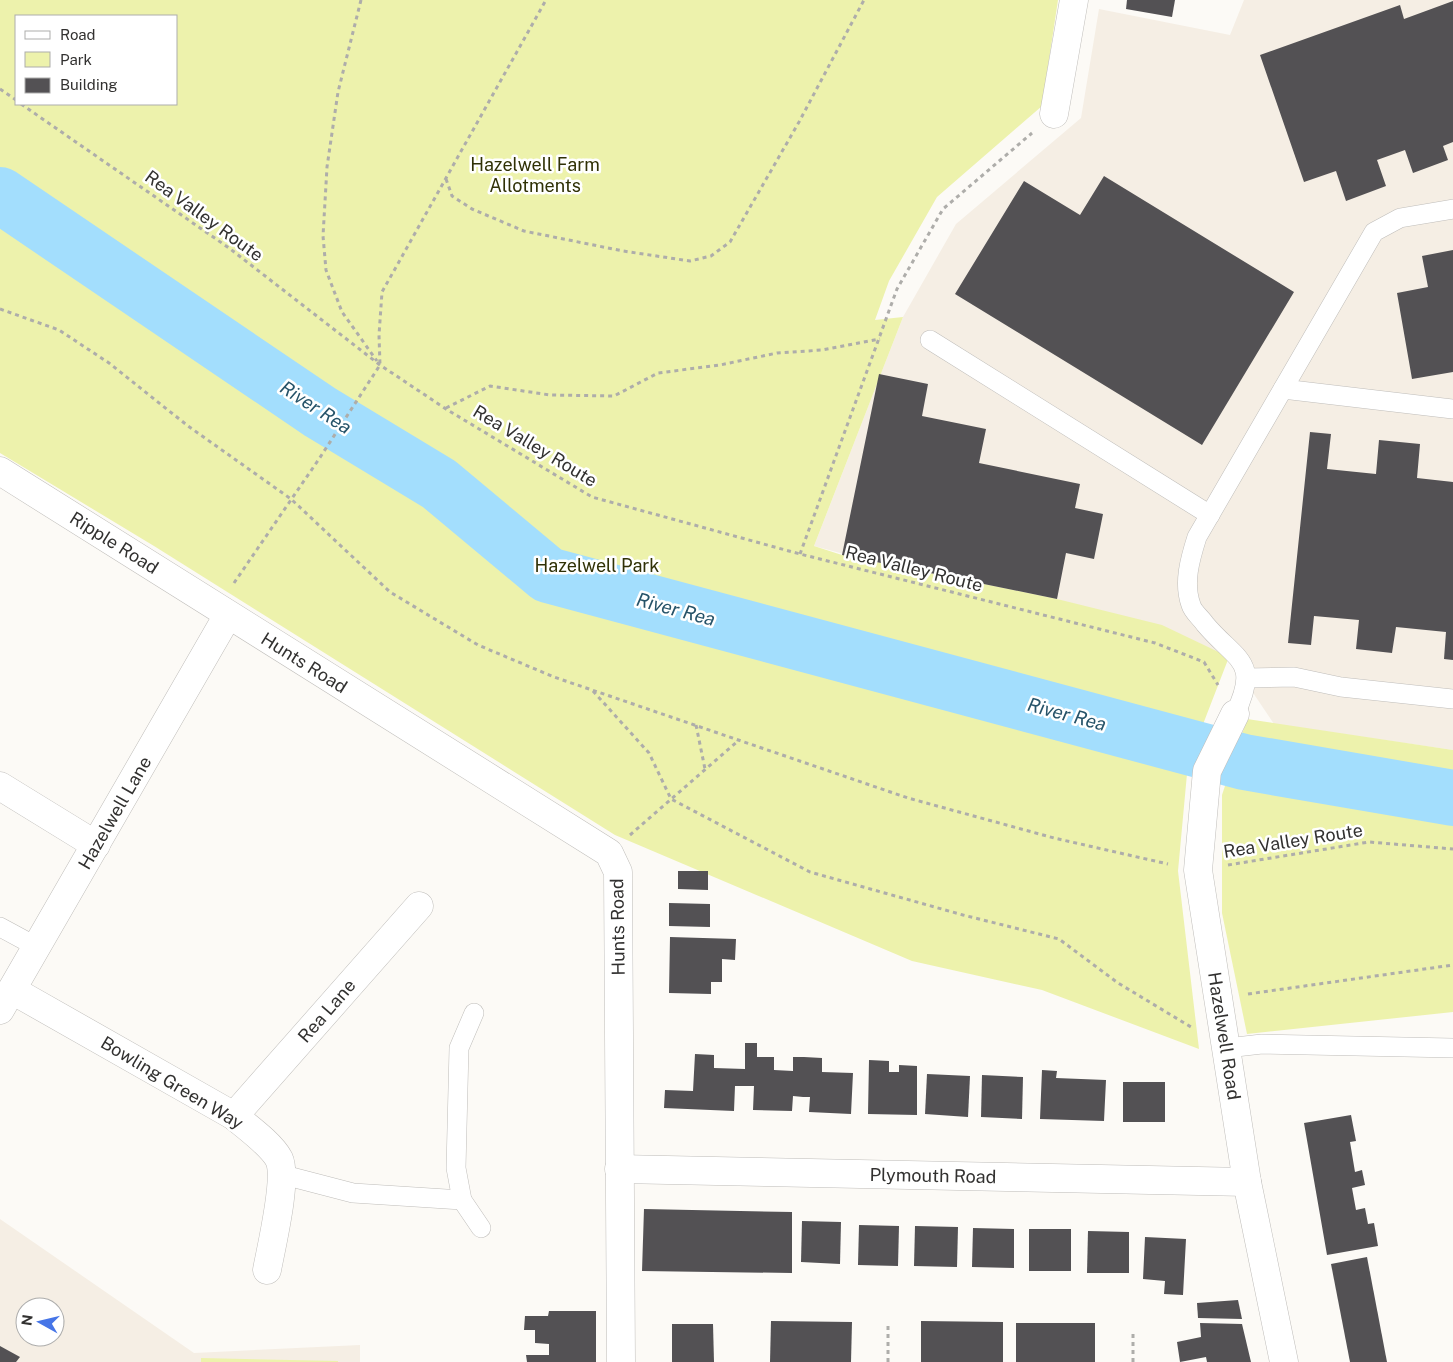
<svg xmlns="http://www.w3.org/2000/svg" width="1453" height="1362" font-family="'Public Sans',sans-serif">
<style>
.built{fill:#f5eee4;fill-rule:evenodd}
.green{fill:#edf2ac;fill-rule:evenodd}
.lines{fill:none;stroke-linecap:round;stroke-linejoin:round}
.river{stroke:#a3defd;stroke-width:56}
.building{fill:#535154}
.lane-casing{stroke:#bfbdba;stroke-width:20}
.street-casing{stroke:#bfbdba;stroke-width:29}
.path{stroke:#aeadaa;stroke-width:3;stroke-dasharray:4 4;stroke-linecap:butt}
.lane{stroke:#fff;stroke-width:19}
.street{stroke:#fff;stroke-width:28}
.labels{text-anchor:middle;stroke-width:5;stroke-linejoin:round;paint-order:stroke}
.park-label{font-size:18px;fill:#303106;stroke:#fff}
.street-label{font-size:18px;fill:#323130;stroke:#fff}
.water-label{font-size:19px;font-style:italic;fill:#265369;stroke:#fff}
</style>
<rect width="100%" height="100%" fill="#fcfaf6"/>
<g class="built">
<polygon points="1244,0 1453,0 1453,750 1274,724 1229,657 814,546 903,317 956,224 1081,118 1099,9 1230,35"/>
<path d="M 0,1219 L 194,1353 L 360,1345 L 360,1362 L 0,1362 ZM 25,1307 L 55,1307 L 55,1337 L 25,1337 Z"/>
</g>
<g class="green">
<path d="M 0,0 L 1058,0 L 1042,106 L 937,197 L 889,281 L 875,320 L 903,317 L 814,546 L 842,555 L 1057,599 L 1162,625 L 1229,657 L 1188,763 L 1178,871 L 1199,1049 L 1042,990 L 912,961 L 615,835 L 154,546 L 0,453 ZM 16,16 L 176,16 L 176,104 L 16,104 Z"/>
<polygon points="1247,719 1453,750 1453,1012 1247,1034 1222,913 1222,795"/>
<polygon points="201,1358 338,1361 338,1362 201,1362"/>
</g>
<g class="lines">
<polyline class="river" points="0,195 320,412 439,484 548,575 1244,762 1453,798"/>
</g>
<g class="building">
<polygon points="1127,0 1175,0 1172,17 1126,9"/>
<polygon points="1453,1 1453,142 1443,146 1448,160 1413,173 1405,150 1377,160 1386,186 1346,201 1336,171 1304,182 1260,55 1400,5 1404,19"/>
<polygon points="1104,176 1294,292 1202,445 955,294 1024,181 1080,215"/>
<polygon points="1453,250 1453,372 1412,379 1397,293 1428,287 1422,256"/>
<polygon points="879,374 928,384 922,416 986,429 979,463 1080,484 1075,508 1103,514 1094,559 1066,553 1057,599 842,555"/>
<polygon points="1310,432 1331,434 1327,469 1376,474 1379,440 1420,444 1417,478 1453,482 1453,660 1444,659 1446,632 1396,627 1392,653 1356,649 1359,620 1314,616 1311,645 1288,643"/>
<polygon points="678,871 708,871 708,890 678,889"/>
<polygon points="669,903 710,904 710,927 669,926"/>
<polygon points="670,937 736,939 735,960 722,959 722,982 711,982 711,994 669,993"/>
<polygon points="745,1043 757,1043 757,1057 774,1057 774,1070 793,1071 793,1057 804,1057 822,1058 822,1072 853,1073 851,1114 809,1112 810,1097 803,1097 793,1096 792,1111 753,1110 754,1086 735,1086 734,1111 664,1108 665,1090 693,1091 695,1054 714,1055 714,1068 745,1069"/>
<polygon points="869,1060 889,1061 889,1072 899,1072 899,1065 917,1066 917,1115 868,1114"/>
<polygon points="1042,1070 1057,1071 1056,1078 1106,1080 1104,1121 1040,1119"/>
<polygon points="927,1074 970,1076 968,1117 925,1114"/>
<polygon points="982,1075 1023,1077 1022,1119 981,1117"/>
<rect x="1123" y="1082" width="42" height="40"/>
<polygon points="1351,1115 1356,1141 1350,1142 1355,1172 1362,1170 1365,1185 1352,1188 1356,1210 1365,1208 1368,1224 1374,1223 1378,1246 1327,1255 1304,1123"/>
<polygon points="644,1209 792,1212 792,1273 642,1271"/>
<polygon points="802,1221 841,1222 840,1264 801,1262"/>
<polygon points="859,1225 899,1226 898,1266 858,1265"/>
<polygon points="915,1226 958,1227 957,1267 914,1266"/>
<polygon points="973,1228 1014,1229 1014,1268 972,1267"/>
<rect x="1029" y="1229" width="42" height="42"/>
<polygon points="1088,1231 1129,1232 1129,1273 1087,1273"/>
<polygon points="1145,1237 1186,1239 1183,1295 1164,1294 1165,1281 1143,1279"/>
<polygon points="1367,1257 1387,1362 1350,1362 1331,1264"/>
<polygon points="1238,1300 1242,1319 1198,1318 1197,1303"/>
<polygon points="549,1311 596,1311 596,1362 527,1362 526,1355 549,1355 549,1344 535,1343 535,1330 524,1330 525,1316 548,1316"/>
<polygon points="771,1321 852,1322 851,1362 770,1362"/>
<polygon points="921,1321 1003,1322 1003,1362 921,1362"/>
<rect x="1016" y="1323" width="79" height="39"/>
<polygon points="1200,1323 1242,1324 1251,1362 1207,1362 1206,1357 1180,1362 1177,1342 1201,1337"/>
<polygon points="672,1324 713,1324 714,1362 672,1362"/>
<polygon points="0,1346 20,1357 16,1362 0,1362"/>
</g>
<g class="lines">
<g class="lane-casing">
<g id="lane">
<polyline points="930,340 1210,515"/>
<polyline points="1283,389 1453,409"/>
<polyline points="1248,678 1294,677 1341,687 1453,699"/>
<path d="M 1235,714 C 1261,660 1236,661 1205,624 C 1201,618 1193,612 1191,605 C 1183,583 1190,559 1197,537 L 1374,232 L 1400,218 L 1453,209"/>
<polyline points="0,927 37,947"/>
<polyline points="474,1013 459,1048 456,1168 462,1200 481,1228"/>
<polyline points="1227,1048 1262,1044 1453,1048"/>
<polyline points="280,1174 353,1193 462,1200"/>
</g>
</g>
<g class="street-casing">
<g id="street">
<polyline points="1054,114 1074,0"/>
<polyline points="0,471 609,853 618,872 621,1362"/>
<polyline points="1235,714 1207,771 1198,870 1247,1182 1284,1362"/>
<polyline points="0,786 96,845"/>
<path d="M 12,990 L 234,1116 C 247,1127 271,1144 279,1159 C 288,1178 271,1248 267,1270"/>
<polyline points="0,1010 228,615"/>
<polyline points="234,1116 419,906"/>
<polyline points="619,1169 1247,1182"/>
</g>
</g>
<g class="path">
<polyline points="361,0 338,92 327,167 323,236 326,270 342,312 377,361"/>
<polyline points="0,89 16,100"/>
<polyline points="21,104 229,248 380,365 446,409 592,497 800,554 1155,643 1204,662 1218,685"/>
<polyline points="446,179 452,196 472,209 524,231 623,251 690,261 711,256 730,242 799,122 864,0"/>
<polyline points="0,309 59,330 109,363 188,426 291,499 390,592 478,645 554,677 908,798 1054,838 1168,864"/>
<polyline points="446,408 490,386 550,395 614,396 658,373 720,365 777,353 822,350 880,339"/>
<polyline points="800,554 897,289 943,209 1032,133"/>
<polyline points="234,583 319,459 380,365 379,335 382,292 546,0"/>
<polyline points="593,691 649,753 671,799 810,872 963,915 1059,939 1118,983 1191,1027"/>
<polyline points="696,725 705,769"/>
<polyline points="630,835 739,740"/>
<polyline points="1228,865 1369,842 1453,849"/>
<polyline points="1248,994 1453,965"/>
<polyline points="888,1362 888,1325"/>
<polyline points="1133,1362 1133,1330"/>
</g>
<use href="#lane" class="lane"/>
<use href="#street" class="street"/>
</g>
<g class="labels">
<g class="park-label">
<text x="535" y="171">Hazelwell Farm<tspan x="535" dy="21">Allotments</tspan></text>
<text x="597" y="572">Hazelwell Park</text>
</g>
<g class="street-label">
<text transform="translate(204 216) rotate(36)" y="6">Rea Valley Route</text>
<text transform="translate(535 446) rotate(31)" y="6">Rea Valley Route</text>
<text transform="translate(114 543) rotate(32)" y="6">Ripple Road</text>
<text transform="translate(914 569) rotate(14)" y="6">Rea Valley Route</text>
<text transform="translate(304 663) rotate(32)" y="6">Hunts Road</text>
<text transform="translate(115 813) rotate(-60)" y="6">Hazelwell Lane</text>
<text transform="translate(1293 841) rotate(-9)" y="6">Rea Valley Route</text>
<text transform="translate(618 927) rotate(-91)" y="6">Hunts Road</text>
<text transform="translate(327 1011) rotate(-49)" y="6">Rea Lane</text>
<text transform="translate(1224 1036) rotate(81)" y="6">Hazelwell Road</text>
<text transform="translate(172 1083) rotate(31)" y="6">Bowling Green Way</text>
<text transform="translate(933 1176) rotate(1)" y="6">Plymouth Road</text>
</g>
<g class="water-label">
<text transform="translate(316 407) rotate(33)" y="7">River Rea</text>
<text transform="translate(676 609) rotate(15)" y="7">River Rea</text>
<text transform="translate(1067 714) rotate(15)" y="7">River Rea</text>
</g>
</g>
<rect x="15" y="15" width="162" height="90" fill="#ffffff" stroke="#adadac"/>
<rect x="25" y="31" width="25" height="8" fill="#ffffff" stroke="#adadac"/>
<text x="60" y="40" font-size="15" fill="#323130">Road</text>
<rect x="25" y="52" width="25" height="15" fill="#edf2ac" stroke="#adadac"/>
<text x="60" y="65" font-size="15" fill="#323130">Park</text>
<rect x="25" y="78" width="25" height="15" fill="#535154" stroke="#adadac"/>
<text x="60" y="90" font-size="15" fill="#323130">Building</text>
<g transform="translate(40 1322) rotate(278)"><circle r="24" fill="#ffffff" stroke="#adadac"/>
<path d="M0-4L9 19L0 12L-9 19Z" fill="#4675e7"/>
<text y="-8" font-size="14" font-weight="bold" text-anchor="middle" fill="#323130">N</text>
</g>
</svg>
